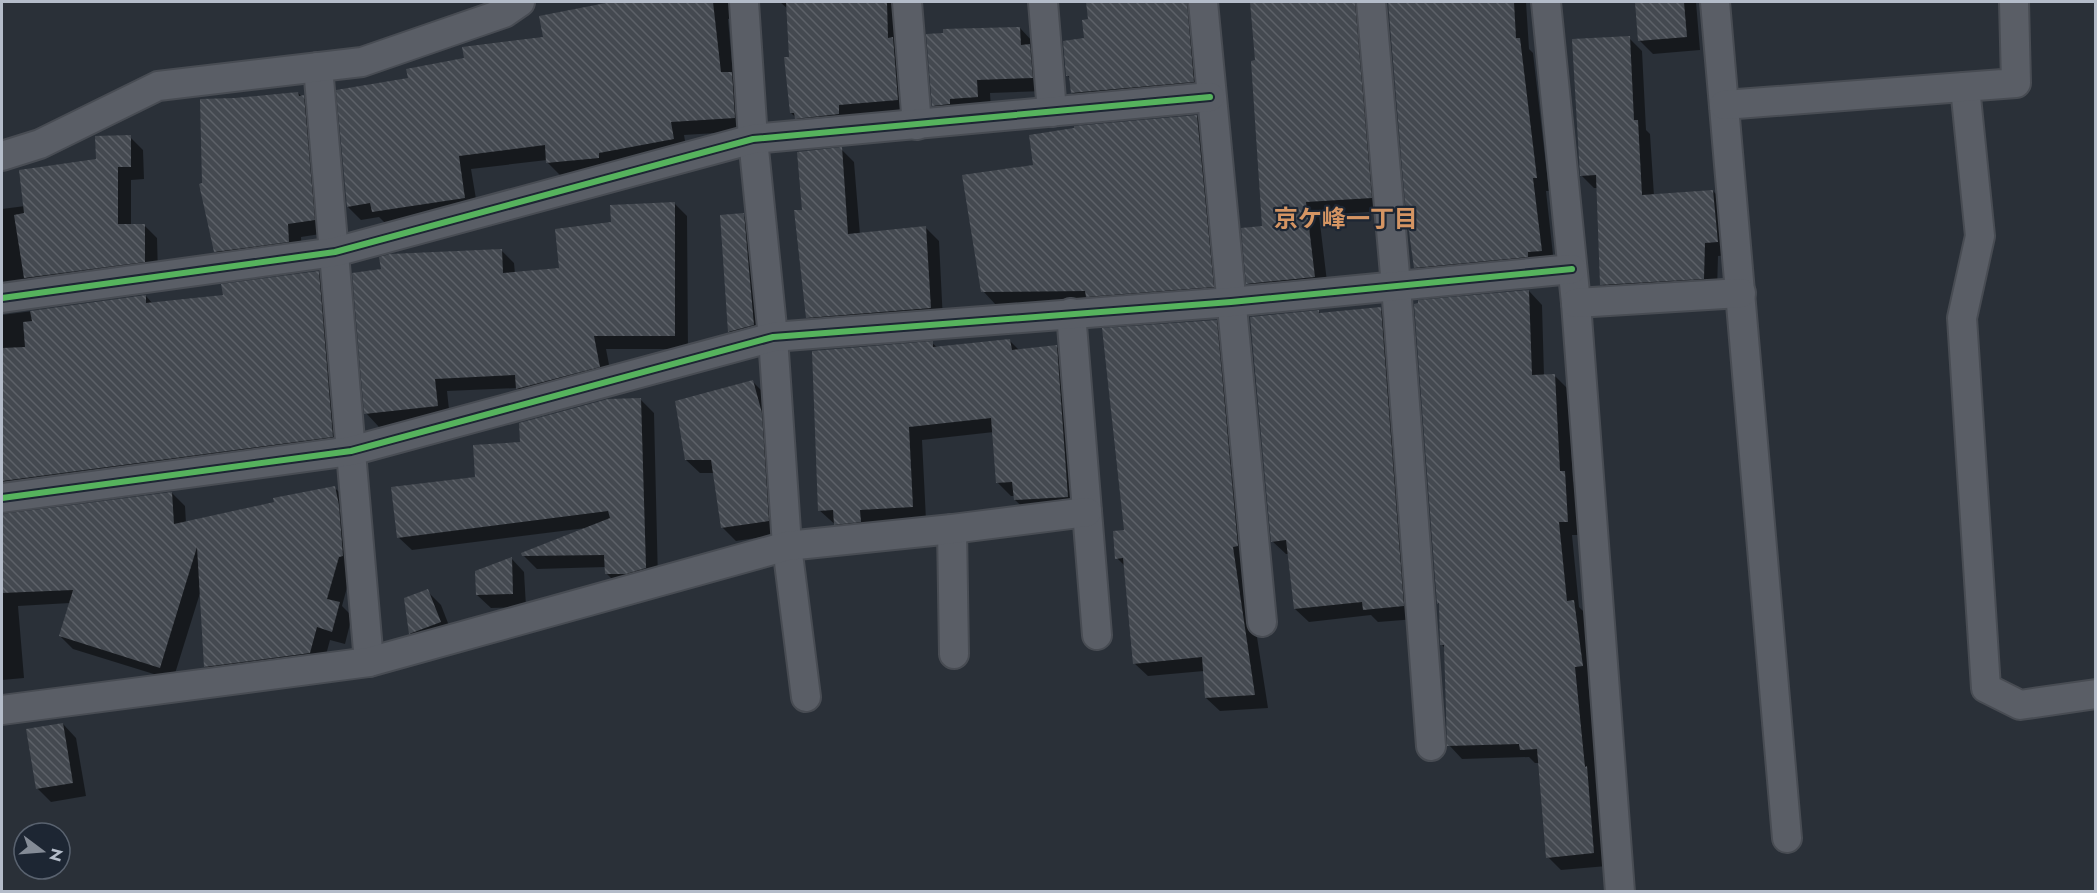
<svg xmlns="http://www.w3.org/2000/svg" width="2097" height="893" font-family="Jost,'Noto Sans JP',sans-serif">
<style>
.shadow{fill:#0007}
.building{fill:url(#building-back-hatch)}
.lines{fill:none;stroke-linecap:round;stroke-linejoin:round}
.minor-casing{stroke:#484c53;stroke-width:32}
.minor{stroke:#5a5e66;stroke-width:28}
.cycleway-casing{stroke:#1d2633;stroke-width:10}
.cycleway{stroke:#56b35d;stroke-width:6}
.labels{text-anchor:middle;stroke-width:4.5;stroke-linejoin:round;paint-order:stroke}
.neighbourhood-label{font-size:24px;font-weight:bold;fill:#d59563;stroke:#1d2633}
</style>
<defs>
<pattern id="building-back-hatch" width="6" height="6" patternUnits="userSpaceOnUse" patternTransform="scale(1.5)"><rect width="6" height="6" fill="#444950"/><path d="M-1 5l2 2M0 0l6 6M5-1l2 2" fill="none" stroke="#5d6168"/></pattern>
</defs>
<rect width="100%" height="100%" fill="#2a3038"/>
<g class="shadow">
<polygon points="613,2 739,2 740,18 728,19 733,75 745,87 748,131 684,135 687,152 612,171 561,176 548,163 547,160 471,169 478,211 387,225 379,217 361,220 348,207 410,79 465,59 545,39"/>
<polygon points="780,2 899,2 911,113 810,131 791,113 788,9"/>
<polygon points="1087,2 1206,2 1207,95 1086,106 1072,93 1071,79 1067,75 1085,39 1090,20"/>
<polygon points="1252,2 1375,2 1384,211 1319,215 1328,290 1261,297 1248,283 1263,227 1257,62"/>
<polygon points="1389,2 1526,2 1529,49 1533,53 1549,191 1546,191 1554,264 1429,280 1415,267 1407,203"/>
<polygon points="1637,2 1696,2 1700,50 1653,54 1640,41"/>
<polygon points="1020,28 1033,42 1045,91 990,93 991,110 947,119 933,105"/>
<polygon points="1629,38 1642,51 1646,130 1650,134 1654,196 1713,191 1726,204 1730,255 1718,256 1717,291 1615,297 1602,284 1598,188 1594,188 1581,175"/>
<polygon points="298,93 317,110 327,233 301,237 302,255 229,265 215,251 204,184 235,99"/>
<polygon points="1197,116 1210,130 1226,300 996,305 983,291 1034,166"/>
<polygon points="130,137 143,150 144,179 131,180 131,225 144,225 157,238 158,274 2,303 2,209 25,206 97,160"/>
<polygon points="841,149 854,162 860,235 926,228 939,241 943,321 821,330 808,317 803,211"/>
<polygon points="674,203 687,216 688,349 606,349 612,380 531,402 517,388 447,391 450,419 379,427 366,413 501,250 514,263 515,274 561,269 613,223"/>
<polygon points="743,215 757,229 766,338 743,345 729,331"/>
<polygon points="318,272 332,286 346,450 2,503 2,315 146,296 153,304 225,296"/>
<polygon points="1529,291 1542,305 1544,376 1554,375 1568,389 1573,481 1578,486 1581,535 1572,535 1579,607 1587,615 1595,679 1588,680 1607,866 1561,870 1548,857 1540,763 1535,763 1529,757 1462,759 1449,745 1446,649 1442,645 1441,605 1438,603"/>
<polygon points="1380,309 1394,322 1416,619 1378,622 1371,615 1309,622 1295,609 1289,554 1286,554 1272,541 1319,312 1321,314"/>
<polygon points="1216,321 1230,335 1245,560 1268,708 1220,711 1206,698 1204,671 1148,676 1134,663 1126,567 1117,558 1125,531"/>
<polygon points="1010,341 1019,350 1056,346 1070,360 1080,510 1029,513 1015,500 1015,496 1011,496 998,483 994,432 922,440 926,520 849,537 819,510 932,343 938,348"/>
<polygon points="752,381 766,395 782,534 736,541 722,527 714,473 700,473 686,460"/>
<polygon points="641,400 654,413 658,581 620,587 606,573 606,567 537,569 524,556 586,528 412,550 398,537 522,443"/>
<polygon points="335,488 348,501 352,569 342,606 352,616 345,644 330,640 323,666 219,679 205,666 201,590 173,680 73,649 60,636 70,603 18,606 24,678 2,680 2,515 172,493 185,506 186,523"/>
<polygon points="511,558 524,572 526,607 491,608 477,595"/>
<polygon points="427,591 441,605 453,636 423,647 410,633"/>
<polygon points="63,724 76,738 86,796 51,802 37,788"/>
</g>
<g class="building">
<polygon points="611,2 713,2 721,72 732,72 735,118 671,122 674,139 599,153 599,158 546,163 545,145 459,156 465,198 372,212 370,203 347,207 336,90 408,78 406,69 464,58 462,47 543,37 539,16"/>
<polygon points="786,2 887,2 888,38 893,37 898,100 839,105 839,114 795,119 794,113 790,113 784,57 789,57"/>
<polygon points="1086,2 1187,2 1194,82 1071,93 1069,76 1066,76 1063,41 1084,38 1082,20 1088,19"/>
<polygon points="1250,2 1355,2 1372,198 1306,202 1315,277 1246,284 1241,228 1262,226 1251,61 1255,60"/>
<polygon points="1388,2 1514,2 1516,38 1520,38 1537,178 1533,178 1542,251 1528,252 1528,257 1414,268 1405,203"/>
<polygon points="1635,2 1684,2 1687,37 1638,41"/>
<polygon points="1020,27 1021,45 1030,44 1033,78 977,80 978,97 950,99 950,104 932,106 926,34 943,33 943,29"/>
<polygon points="1630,36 1634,120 1638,120 1642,195 1713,190 1718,242 1705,243 1704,279 1600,285 1596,175 1580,176 1572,39"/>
<polygon points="298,92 299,96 304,95 315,220 288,224 289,242 214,252 199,184 202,183 200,99 235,98"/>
<polygon points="1197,115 1214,287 1086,297 1085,291 981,292 962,175 1033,165 1029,135 1074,128 1074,126"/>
<polygon points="131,135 131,167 118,167 118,224 145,224 145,262 24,278 14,215 24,213 19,170 96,159 95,136"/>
<polygon points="842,147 848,234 926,226 931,308 806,318 794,210 802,210 797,152"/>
<polygon points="675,202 675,336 594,336 600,367 516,389 515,375 435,379 438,406 364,414 352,273 381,269 379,257 390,254 502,249 503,273 559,268 555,229 611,222 610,205"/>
<polygon points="744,213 754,325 728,332 720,215"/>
<polygon points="319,271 333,437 2,481 2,348 25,347 23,322 32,321 30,311 146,295 146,303 223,295 221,284"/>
<polygon points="1529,290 1532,375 1555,374 1560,471 1565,471 1568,522 1559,522 1567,601 1574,600 1583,666 1575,667 1585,767 1587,766 1594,853 1546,858 1537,749 1520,750 1519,744 1447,746 1444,645 1440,645 1439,603 1437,604 1414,304 1418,303 1418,300"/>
<polygon points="1381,307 1404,606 1363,610 1362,602 1294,609 1286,540 1271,542 1250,317 1319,310 1319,313"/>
<polygon points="1217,320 1238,546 1233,547 1255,695 1205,698 1202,657 1133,664 1123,558 1115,559 1113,531 1124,530 1102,328"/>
<polygon points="1010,339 1012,350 1057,345 1068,497 1014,500 1012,482 996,483 991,418 909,427 913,507 860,510 861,522 834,525 833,510 818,511 812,351 933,341 933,347"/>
<polygon points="753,380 762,413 769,521 721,528 711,460 685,460 675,401"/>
<polygon points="641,398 646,568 626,574 605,574 604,555 522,556 521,553 610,518 608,511 397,538 391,487 475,477 473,445 520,442 519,423 608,399"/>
<polygon points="335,486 339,505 343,556 339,557 327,599 340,602 332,632 317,627 310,653 204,667 197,547 160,668 59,636 73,590 2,593 2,514 172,492 174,524 274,502 273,498"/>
<polygon points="512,557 513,594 476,595 475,571"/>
<polygon points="428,589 441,622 409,634 404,598"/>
<polygon points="63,723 73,783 36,789 26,729"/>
</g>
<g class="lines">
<g class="minor-casing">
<g id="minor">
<polyline points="744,2 753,139 773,337 787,546 806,697"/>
<polyline points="907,2 917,125"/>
<polyline points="1043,2 1052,112"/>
<polyline points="1203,2 1262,622"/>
<polyline points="1371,2 1396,286 1431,746"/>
<polyline points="1546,2 1576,303 1620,892"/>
<polyline points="1715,2 1787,838"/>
<polyline points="318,67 369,662"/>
<polyline points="1965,87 1980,236 1962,318 1986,688 2020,705 2096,694"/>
<polyline points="1724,105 2016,83 2014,2"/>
<polyline points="2,156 40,144 158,86 362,62 504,13 520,2"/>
<polyline points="2,298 335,252 753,139 1210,97"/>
<polyline points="1576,303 1741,293"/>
<polyline points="1071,313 1097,635"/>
<polyline points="2,498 351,451 773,337 1231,302 1572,269"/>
<polyline points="952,529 954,654"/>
<polyline points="2,710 369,662 787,546 952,529 1087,512"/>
</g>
</g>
<use href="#minor" class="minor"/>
<g class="cycleway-casing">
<g id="cycleway">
<polyline points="2,298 335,252 753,139 1210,97"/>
<polyline points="2,498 351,451 773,337 1231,302 1572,269"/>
</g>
</g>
<use href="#cycleway" class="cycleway"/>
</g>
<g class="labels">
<g class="neighbourhood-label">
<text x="1346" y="227">京ケ峰一丁目</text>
</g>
</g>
<rect width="2097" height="893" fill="none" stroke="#b4bcc9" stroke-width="6"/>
<g transform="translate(42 851) rotate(106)"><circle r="28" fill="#1d2633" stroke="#59626f" stroke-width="1.5"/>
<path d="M0-4.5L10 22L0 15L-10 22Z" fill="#848b96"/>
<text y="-9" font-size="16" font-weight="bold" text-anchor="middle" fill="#b4bcc9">N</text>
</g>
</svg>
